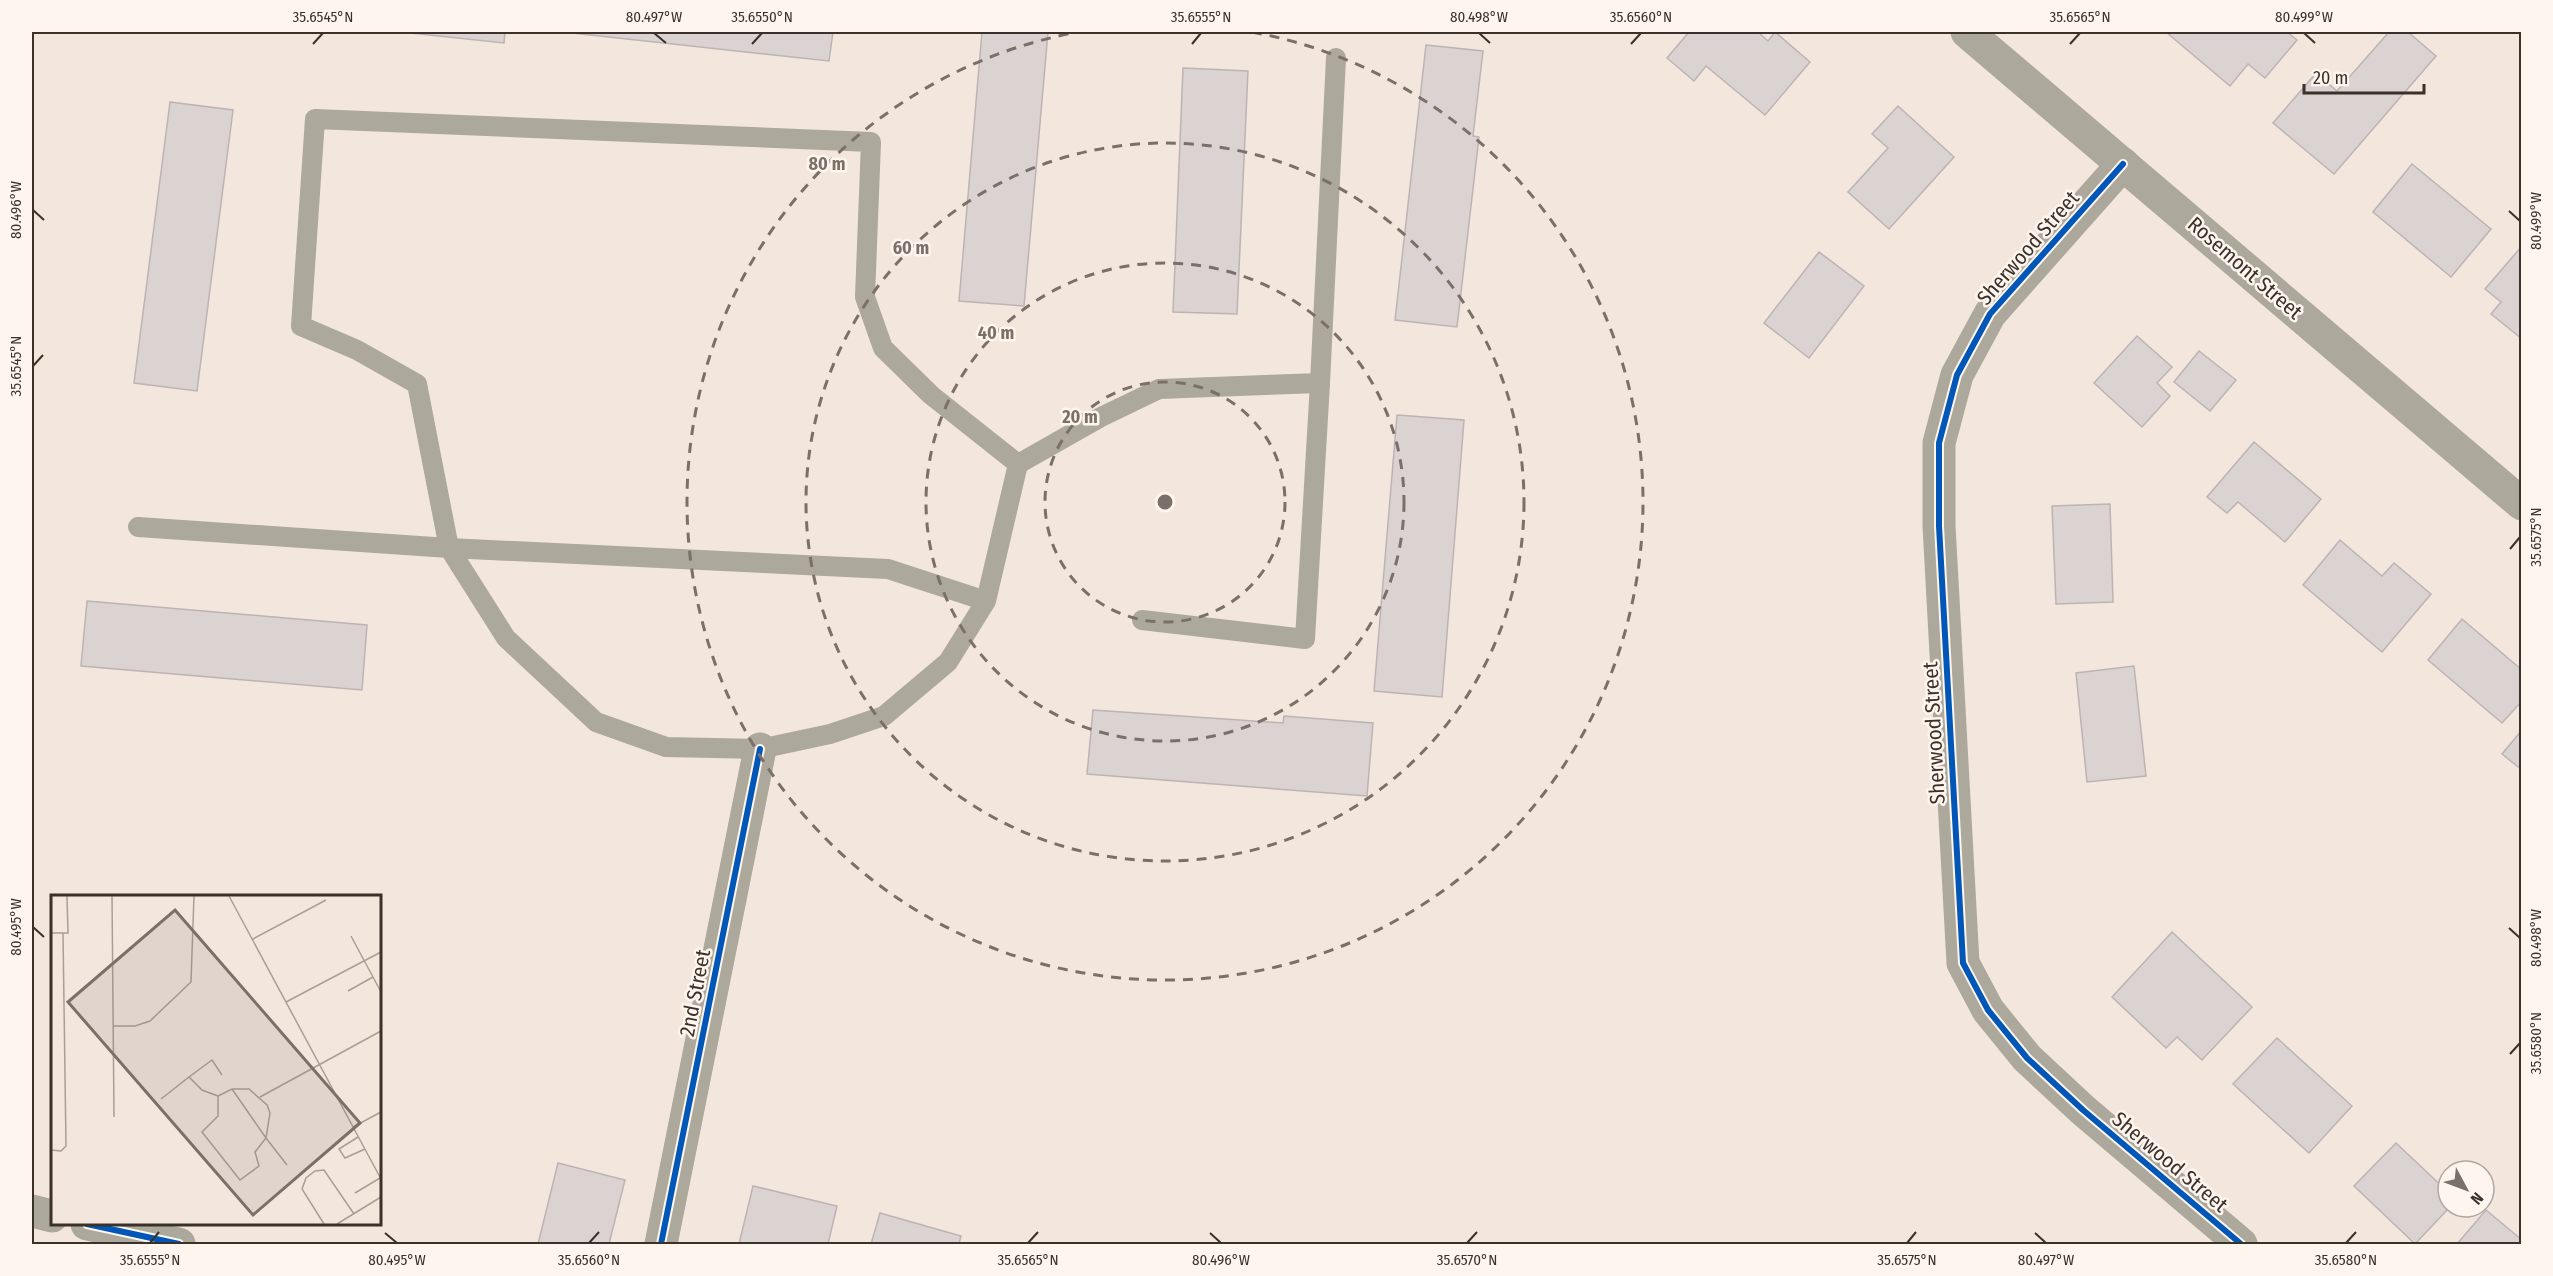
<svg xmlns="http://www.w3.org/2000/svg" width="2553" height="1276" font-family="'Fira Sans Condensed',sans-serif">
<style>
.building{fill:#dbd3d1;stroke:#bcb4b4;stroke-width:1.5}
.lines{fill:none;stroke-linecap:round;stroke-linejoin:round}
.lane{stroke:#aca89c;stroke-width:20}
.street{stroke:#aca89c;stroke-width:33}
.cycleway-casing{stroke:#fef5ee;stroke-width:10}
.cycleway{stroke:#0057b8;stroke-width:6}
.ticks{fill:none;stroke:#3a312b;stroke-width:2}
.ring{fill:none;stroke:#7b7069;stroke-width:3;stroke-dasharray:10 8}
.labels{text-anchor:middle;stroke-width:5;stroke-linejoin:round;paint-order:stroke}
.street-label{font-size:21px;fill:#3a312b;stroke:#fef5ee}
.inset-road{fill:none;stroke:#a99e96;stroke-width:1.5}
.view{fill:#7b7069;fill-opacity:0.15;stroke:#7b7069;stroke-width:3}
.inset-edge{fill:none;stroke:#3a312b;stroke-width:3}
.centre{fill:#7b7069;stroke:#fef5ee;stroke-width:3}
.ring-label{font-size:18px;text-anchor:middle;font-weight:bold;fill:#7b7069;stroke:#fef5ee;stroke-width:5;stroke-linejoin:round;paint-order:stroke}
.neatline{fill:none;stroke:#3a312b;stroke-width:2}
.ticks-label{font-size:15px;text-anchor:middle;fill:#3a312b}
</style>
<rect width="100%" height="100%" fill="#f3e6dd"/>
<g class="building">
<polygon points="401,32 505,32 504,43"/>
<polygon points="563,32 833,32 829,61"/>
<polygon points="982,32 1048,32 1024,306 959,301"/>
<polygon points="1689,32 1758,32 1768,41 1775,32 1810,62 1765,115 1706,66 1694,81 1667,58"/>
<polygon points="2166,32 2287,32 2297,40 2265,78 2248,64 2230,86"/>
<polygon points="2389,32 2408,32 2436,56 2334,174 2273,123 2316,73 2337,91"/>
<polygon points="1426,45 1483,51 1473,136 1479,137 1457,327 1395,320"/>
<polygon points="1183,68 1248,71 1237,314 1173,312"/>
<polygon points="170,102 233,110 197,391 134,383"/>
<polygon points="1898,106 1954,157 1889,229 1848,192 1888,148 1872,134"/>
<polygon points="2412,164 2491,229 2451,277 2373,212"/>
<polygon points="2522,246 2522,339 2491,314 2501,302 2485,289"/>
<polygon points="1819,252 1864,286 1809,358 1764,323"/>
<polygon points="2137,336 2172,367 2157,383 2170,396 2142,427 2094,383"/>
<polygon points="2199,351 2236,380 2210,411 2174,382"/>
<polygon points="1397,415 1464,420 1442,697 1374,691"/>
<polygon points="2254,442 2321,499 2285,542 2238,502 2227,513 2207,497"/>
<polygon points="2110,504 2113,602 2056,604 2052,506"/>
<polygon points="2340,540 2382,576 2394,563 2431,594 2382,652 2303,585"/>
<polygon points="87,601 367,625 362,690 81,666"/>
<polygon points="2462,619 2522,670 2522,701 2502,723 2428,660"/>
<polygon points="2134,666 2146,776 2087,782 2076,673"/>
<polygon points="1093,710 1283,723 1284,716 1373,723 1367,796 1087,774"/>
<polygon points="2522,730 2522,770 2502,754"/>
<polygon points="2172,932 2252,1007 2202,1060 2177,1037 2166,1048 2112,997"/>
<polygon points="2277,1038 2352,1106 2309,1153 2233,1084"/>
<polygon points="2396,1143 2448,1192 2450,1207 2415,1244 2354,1186"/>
<polygon points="558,1163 625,1180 609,1244 538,1244"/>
<polygon points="753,1186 837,1206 828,1244 739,1244"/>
<polygon points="2486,1210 2522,1240 2522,1244 2457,1244"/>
<polygon points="880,1213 961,1236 959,1244 871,1244"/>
</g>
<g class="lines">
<g class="lane">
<polyline points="1018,464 1101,417 1159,389 1320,383 1336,58"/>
<polyline points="138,527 449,548 506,638 596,722 666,747 760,749 830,734 884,716 948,662 986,601 1018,464 931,395 883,348 865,297 871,142 315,119 301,326 357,350 417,384 449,548 888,569 986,601"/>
<polyline points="1142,620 1305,639 1320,383"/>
</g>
<g class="street">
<polyline points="1967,32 2522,504"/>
<polyline points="2123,164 1990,314 1957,375 1939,443 1939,526 1963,963 1988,1010 2027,1058 2083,1110 2241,1244"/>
<polyline points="32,1211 52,1216"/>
<polyline points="87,1224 179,1244"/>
<polyline points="661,1244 760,749"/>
</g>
<g class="cycleway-casing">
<g id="cycleway">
<polyline points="2123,164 1990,314 1957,375 1939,443 1939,526 1963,963 1988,1010 2027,1058 2083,1110 2241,1244"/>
<polyline points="87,1224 179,1244"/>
<polyline points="661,1244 760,749"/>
</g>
</g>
<use href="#cycleway" class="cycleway"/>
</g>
<path class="ticks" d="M 654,33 L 666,43M 1479,33 L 1490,43M 2304,33 L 2315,43M 313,44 L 323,33M 752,44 L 762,33M 1192,44 L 1201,33M 1631,44 L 1641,33M 2070,44 L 2080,33M 33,210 L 44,220M 2509,211 L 2520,221M 33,366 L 43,355M 2510,549 L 2520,537M 33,927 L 44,937M 2509,928 L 2520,938M 2510,1054 L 2520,1043M 385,1233 L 397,1243M 1210,1233 L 1221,1243M 2035,1233 L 2046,1243M 150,1243 L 159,1232M 589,1243 L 599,1232M 1028,1243 L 1038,1232M 1467,1243 L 1477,1232M 1907,1243 L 1916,1232M 2346,1243 L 2356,1232"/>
<g class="ring">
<circle cx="1165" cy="502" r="120"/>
<circle cx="1165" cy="502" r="239"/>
<circle cx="1165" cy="502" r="359"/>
<path d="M1252 32A478 478 0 1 1 1078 32"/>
</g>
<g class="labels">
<g class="street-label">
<text transform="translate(2028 248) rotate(-49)" y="7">Sherwood Street</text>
<text transform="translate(2245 268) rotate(41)" y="7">Rosemont Street</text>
<text transform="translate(1934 733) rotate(-93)" y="7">Sherwood Street</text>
<text transform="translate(695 993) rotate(-79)" y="7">2nd Street</text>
<text transform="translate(2170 1162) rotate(40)" y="7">Sherwood Street</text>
</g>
</g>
<g transform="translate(51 895)">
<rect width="330" height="330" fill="#f3e6dd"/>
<path class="inset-road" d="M 61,1 L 63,222M 178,1 L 330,284M 0,38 L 17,38 L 16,1M 300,41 L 330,97M 202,44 L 275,5M 297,96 L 322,82M 235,107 L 330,57M 62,131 L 84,131 L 99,126 L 140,87 L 143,1M 138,182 L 161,165 L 171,180M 181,194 L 215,243 L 204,257 L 208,271 L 189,285 L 151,237 L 167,221 L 167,201 L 181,194 L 198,194 L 216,210 L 219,218 L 215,243 L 236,270M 209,202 L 330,136M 110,204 L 138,182 L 151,195 L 167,201M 302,232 L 330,217M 307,242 L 288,254 L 294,263 L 314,254M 0,255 L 10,256 L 15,251 L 12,38M 304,298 L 329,283M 273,329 L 251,294 L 255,283 L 264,276 L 273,275 L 303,319M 286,329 L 330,302"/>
<path class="view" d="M 124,15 L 309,228 L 202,320 L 17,107 Z"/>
<rect width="330" height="330" class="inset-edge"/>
</g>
<circle cx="1165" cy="502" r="9" class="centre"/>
<g class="ring-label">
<text x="827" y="170">80 m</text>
<text x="911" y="254">60 m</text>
<text x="996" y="339">40 m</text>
<text x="1080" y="423">20 m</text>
</g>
<rect width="2553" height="1276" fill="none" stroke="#fef5ee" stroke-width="66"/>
<g transform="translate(2466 1189) rotate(131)"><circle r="28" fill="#fef5ee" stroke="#b0a7a0" stroke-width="1.5"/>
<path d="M0-4.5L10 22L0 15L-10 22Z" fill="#7b7069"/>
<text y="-9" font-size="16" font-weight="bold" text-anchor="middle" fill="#3a312b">N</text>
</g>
<path d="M2304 84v9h120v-9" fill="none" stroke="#3a312b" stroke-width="3"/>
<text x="2313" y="84" font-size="18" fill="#3a312b" stroke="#fef5ee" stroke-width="4.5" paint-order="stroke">20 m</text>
<rect x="33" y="33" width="2487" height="1210" class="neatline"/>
<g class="ticks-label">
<text x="323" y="22">35.6545°N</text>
<text x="654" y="22">80.497°W</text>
<text x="762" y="22">35.6550°N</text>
<text x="1201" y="22">35.6555°N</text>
<text x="1479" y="22">80.498°W</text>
<text x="1641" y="22">35.6560°N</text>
<text x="2080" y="22">35.6565°N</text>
<text x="2304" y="22">80.499°W</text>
<text transform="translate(16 210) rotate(-90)" y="5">80.496°W</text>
<text transform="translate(2536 221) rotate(-90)" y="5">80.499°W</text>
<text transform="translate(16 366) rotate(-90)" y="5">35.6545°N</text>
<text transform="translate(2536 537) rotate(-90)" y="5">35.6575°N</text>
<text transform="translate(16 927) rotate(-90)" y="5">80.495°W</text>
<text transform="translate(2536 938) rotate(-90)" y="5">80.498°W</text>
<text transform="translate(2536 1043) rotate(-90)" y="5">35.6580°N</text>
<text x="150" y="1265">35.6555°N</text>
<text x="397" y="1265">80.495°W</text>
<text x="589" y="1265">35.6560°N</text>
<text x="1028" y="1265">35.6565°N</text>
<text x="1221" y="1265">80.496°W</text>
<text x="1467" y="1265">35.6570°N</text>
<text x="1907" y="1265">35.6575°N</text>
<text x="2046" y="1265">80.497°W</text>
<text x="2346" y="1265">35.6580°N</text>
</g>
</svg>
